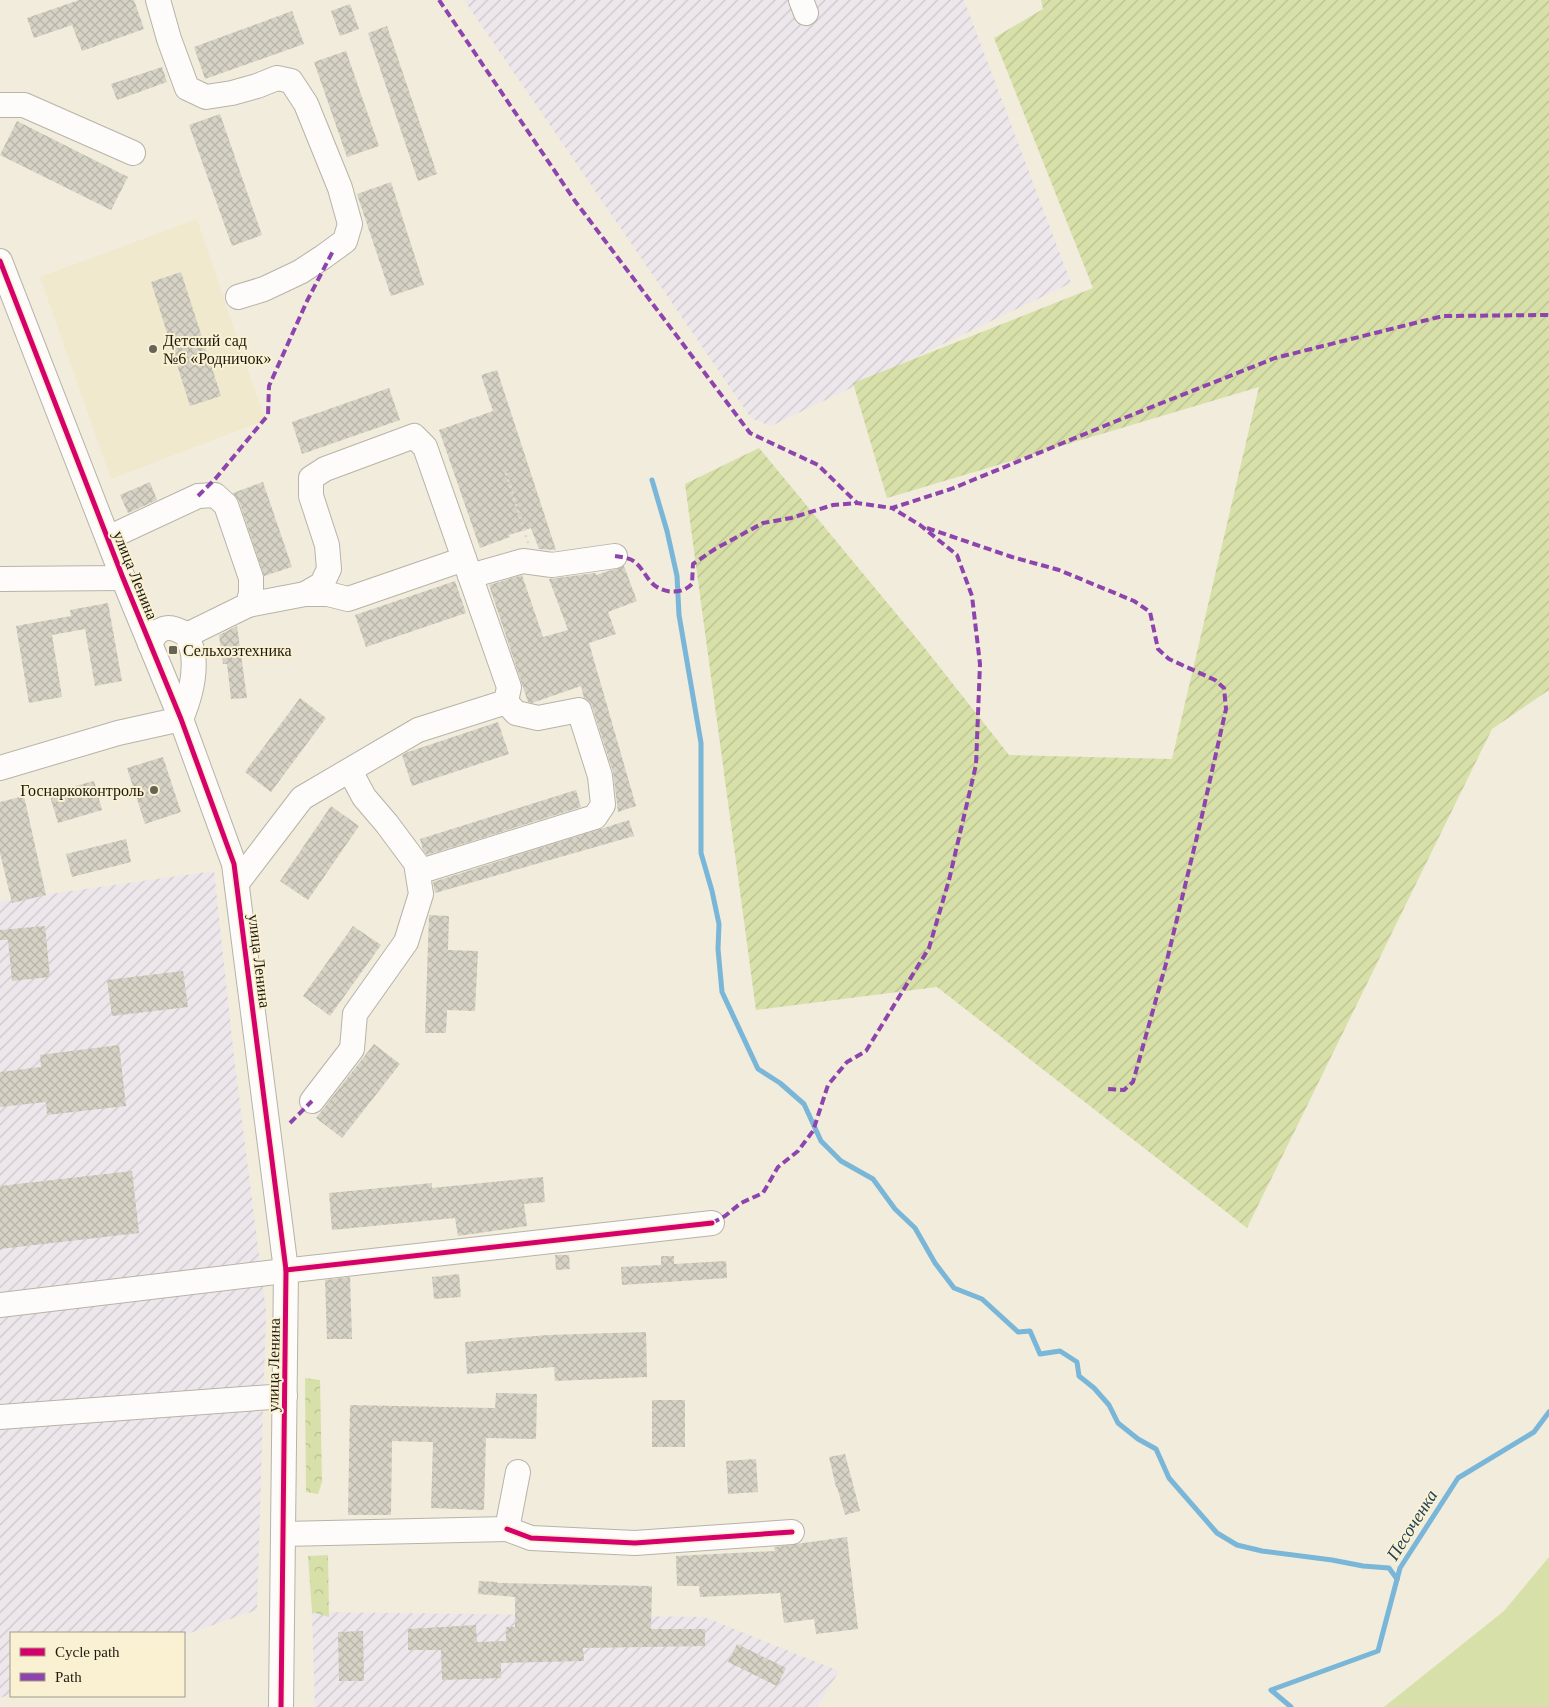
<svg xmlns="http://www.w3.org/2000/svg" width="1549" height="1707" font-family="Georgia,serif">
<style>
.built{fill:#f1e9cd}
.industrial{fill:url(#industrial-furrows)}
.grass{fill:#d8e0a9}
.forest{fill:url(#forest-crowns)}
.garden{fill:url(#garden-furrows)}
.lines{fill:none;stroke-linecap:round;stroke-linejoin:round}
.stream{stroke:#79b6d8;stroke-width:5}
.building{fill:url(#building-cross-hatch)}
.minor-casing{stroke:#b7b3a7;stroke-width:26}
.path{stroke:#dddbd6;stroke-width:3;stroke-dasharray:2.5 4;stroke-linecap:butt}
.minor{stroke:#fdfcfa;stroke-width:24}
.quiet{stroke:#8e44ad;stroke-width:4;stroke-dasharray:8 4;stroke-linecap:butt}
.cycleway-casing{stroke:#faf1d3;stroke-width:8}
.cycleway{stroke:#d6006c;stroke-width:5}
.poi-dot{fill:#676457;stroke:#faf1d3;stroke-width:2}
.labels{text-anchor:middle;stroke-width:4;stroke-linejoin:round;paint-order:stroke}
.poi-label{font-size:16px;fill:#1d1a0f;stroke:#faf1d3;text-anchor:start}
.street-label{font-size:16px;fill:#1d1a0f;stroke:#faf1d3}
.water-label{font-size:18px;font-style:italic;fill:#1c4158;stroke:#faf1d3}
</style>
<defs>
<pattern id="industrial-furrows" width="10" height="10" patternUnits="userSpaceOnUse" patternTransform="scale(1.25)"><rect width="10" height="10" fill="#ede7ec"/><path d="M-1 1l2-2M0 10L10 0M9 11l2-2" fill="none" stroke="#cbc6c9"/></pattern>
<pattern id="forest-crowns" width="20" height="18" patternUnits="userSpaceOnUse" patternTransform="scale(1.25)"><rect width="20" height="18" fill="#d8e0a9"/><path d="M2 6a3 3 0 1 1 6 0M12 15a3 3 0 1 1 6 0" fill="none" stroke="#b9c090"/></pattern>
<pattern id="garden-furrows" width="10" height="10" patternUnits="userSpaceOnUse" patternTransform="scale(1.25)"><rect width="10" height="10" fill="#d8e0a9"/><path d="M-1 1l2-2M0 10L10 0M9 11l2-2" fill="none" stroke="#b9c090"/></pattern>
<pattern id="building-cross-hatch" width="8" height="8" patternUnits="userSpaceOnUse" patternTransform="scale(1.25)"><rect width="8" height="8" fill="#d6d2c5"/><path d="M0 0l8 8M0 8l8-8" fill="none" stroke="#b7b4a8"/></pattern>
</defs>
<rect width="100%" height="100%" fill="#f1ecdc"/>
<polygon class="built" points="197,219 265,420 111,479 40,277"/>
<g class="industrial">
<polygon points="464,0 964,0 1071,283 771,426 751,418"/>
<polygon points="214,871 234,1057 266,1311 257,1610 184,1635 184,1633 11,1633 11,1694 0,1698 0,901"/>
<polygon points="312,1612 704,1617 839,1671 817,1707 315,1707"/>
</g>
<polygon class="grass" points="1549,1557 1549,1707 1384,1707 1504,1611"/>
<g class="forest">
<polygon points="305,1378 320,1380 322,1482 318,1494 306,1492"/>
<polygon points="328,1555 329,1617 312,1612 308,1556"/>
</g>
<polygon class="garden" points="1041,0 1549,0 1549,690 1492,729 1247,1228 937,987 756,1010 685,484 759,448 923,646 1009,755 1172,759 1259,387 887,498 853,383 1093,288 994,38 1043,9"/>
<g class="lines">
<g class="stream">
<polyline points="652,480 667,531 677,576 679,615 701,743 701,853 712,891 719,924 718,949 722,992 758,1069 780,1083 804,1104 821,1141 841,1161 873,1179 895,1209 915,1228 935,1263 954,1288 982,1299 1018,1332 1030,1331 1040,1354 1060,1351 1077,1362 1079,1376 1094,1388 1109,1405 1118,1423 1138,1439 1156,1449 1169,1478 1217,1533 1237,1545 1262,1551 1332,1560 1363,1566 1389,1568 1397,1579"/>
<polyline points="1291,1707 1271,1690 1378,1651 1400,1568 1458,1478 1534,1432 1549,1412"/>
</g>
</g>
<g class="building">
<polygon points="79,0 134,0 144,29 82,51 72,25 34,38 27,18"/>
<polygon points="350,4 359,29 340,36 331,11"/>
<polygon points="292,11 304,44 205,79 194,47"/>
<polygon points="387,26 437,174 418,181 368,33"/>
<polygon points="346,51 379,146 347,157 314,62"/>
<polygon points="162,67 167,82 117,100 111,84"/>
<polygon points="220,114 262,235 232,246 189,125"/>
<polygon points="17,121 128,177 111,210 0,155"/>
<polygon points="391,182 424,285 391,296 357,194"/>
<polygon points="181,272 221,396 190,406 151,282"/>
<polygon points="497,370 556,550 539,549 531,528 509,535 510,537 480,548 439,430 493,411 481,375"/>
<polygon points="389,388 400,420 302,454 292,422"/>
<polygon points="150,482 157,500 128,513 120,495"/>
<polygon points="263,482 292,567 264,576 239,501 233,493"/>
<polygon points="624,566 637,601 608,612 616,634 589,643 636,806 618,812 613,772 592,706 589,701 584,698 581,686 532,703 528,702 489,585 522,575 543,637 568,630 549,579 595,573 596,575"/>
<polygon points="455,581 466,613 366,647 355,615"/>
<polygon points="108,603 122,681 95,686 85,629 52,635 62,697 29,703 16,626 71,616 70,610"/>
<polygon points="237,626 247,698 231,699 227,664 223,664 219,635"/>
<polygon points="300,698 326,718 271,792 245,772"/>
<polygon points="498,722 509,754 412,786 402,755 408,752"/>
<polygon points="163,757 181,812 145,824 127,768"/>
<polygon points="94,781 102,810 58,823 49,793"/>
<polygon points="576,790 581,807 427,855 423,850 420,839"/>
<polygon points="24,796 46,895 12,903 0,853 0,802"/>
<polygon points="331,806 359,826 308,900 280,881"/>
<polygon points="629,820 634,836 435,893 433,882"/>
<polygon points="126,839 131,862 72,877 66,854"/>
<polygon points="429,915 449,916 448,950 478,951 475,1011 447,1010 446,1033 425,1033"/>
<polygon points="45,926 50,977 12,981 8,940 0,940 0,930"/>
<polygon points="353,926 381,945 330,1016 303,996"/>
<polygon points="183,971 188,1007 112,1016 107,980"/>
<polygon points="374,1044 400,1064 342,1138 316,1118"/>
<polygon points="119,1045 126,1106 47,1115 46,1102 0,1107 0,1072 41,1067 40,1055"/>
<polygon points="132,1171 139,1233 0,1249 0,1186"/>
<polygon points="543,1177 545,1202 524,1204 527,1226 458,1236 455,1218 332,1230 329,1193 432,1183 432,1188"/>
<polygon points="555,1255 569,1255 570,1269 556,1270"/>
<polygon points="661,1256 674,1256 674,1264 726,1261 727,1278 622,1285 621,1267 661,1265"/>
<polygon points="459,1274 461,1297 434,1299 432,1277"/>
<polygon points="350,1277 352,1339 327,1339 325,1280"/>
<polygon points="646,1332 647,1377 555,1381 554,1367 467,1374 465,1342 548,1335"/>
<polygon points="496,1393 537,1394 536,1439 486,1438 484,1510 431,1508 433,1442 392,1441 391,1515 348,1515 350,1405 495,1408"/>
<rect x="652" y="1400" width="33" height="47"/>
<polygon points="845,1454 860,1511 845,1515 837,1487 836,1487 829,1457"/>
<polygon points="756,1459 758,1492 728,1494 726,1461"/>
<polygon points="847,1537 858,1629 816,1634 814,1619 784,1623 780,1593 700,1597 699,1586 677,1586 676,1556 775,1551 774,1547"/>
<polygon points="479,1581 497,1582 497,1583 652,1586 651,1629 705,1629 705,1646 583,1648 584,1661 501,1663 501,1678 442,1680 441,1650 408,1650 408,1629 476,1625 477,1642 506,1641 506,1627 515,1627 515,1597 478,1594"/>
<polygon points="363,1631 364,1681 339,1681 338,1632"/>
<polygon points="737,1644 786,1668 777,1686 728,1662"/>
</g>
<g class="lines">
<g class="minor-casing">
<g id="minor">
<polyline points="158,0 169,39 187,88 206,97 232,93 257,86 277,78 291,81 306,104 340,188 350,224 345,241 323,257 300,272 264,289 238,297"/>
<polyline points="801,0 806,13"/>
<polyline points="0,105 24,105 133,153"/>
<polyline points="0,261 123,578 181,719 234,864 286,1270 281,1707"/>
<polyline points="108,538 198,496 215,495 226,505 251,578 251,593 248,605"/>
<polyline points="470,576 523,561 552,565 615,556"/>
<polyline points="0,579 123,578"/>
<polyline points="187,635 248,605 305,594 328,594 348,599 464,559"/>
<path d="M 0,768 L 118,733 L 181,719 C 189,700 196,676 193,654 C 192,648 189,641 187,635 C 171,625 159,624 150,644"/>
<polyline points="418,872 595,817 603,805 600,776 579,710 538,718 516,713 506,702"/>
<polyline points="237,883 302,798 418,730 506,702 509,687 425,447 414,436 325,469 311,478 311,496 327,545 329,569 322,584 305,594"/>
<polyline points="312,1101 352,1049 355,1014 406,942 421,894 416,863 387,824 364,797 350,771"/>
<polyline points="0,1305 301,1269 712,1223"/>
<polyline points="0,1417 285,1396"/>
<polyline points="507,1529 531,1538 635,1543 792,1532"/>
<polyline points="283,1534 507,1529 518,1472"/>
</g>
</g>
<polyline class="path" points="506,473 528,543"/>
<use href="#minor" class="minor"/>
<g class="quiet">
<polyline points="439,0 575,201 750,433 818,465 857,503 892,508 951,489 1114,422 1275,358 1443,316 1549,315"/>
<polyline points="198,496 216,478 268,415 269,386 307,301 334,249"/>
<polyline points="927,528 1012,557 1059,570 1134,601 1150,612 1158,649 1169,659 1215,680 1224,688 1226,709 1201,820 1167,960 1133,1082 1124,1090 1106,1089"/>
<path d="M 615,556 C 622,557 631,558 636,563 C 644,570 648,582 657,587 C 668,594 684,593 692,584 L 693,564 L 715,549 L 763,523 L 791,518 L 833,505 L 857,503"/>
<polyline points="290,1123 312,1101"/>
<polyline points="712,1223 725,1216 741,1203 763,1193 778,1167 798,1151 813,1131 828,1085 847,1062 866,1051 929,948 949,880 976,765 980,664 972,596 957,555 920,525 892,508"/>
</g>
<g class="cycleway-casing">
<g id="cycleway">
<polyline points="0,261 123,578 181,719 234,864 286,1270 281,1707"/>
<polyline points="286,1270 712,1223"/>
<polyline points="507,1529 531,1538 635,1543 792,1532"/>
</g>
</g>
<use href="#cycleway" class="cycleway"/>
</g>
<g class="poi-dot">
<circle cx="153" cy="349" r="5"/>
<rect x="168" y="645" width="10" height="10" rx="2.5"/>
<circle cx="154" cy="790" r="5"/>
</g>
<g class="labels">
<g class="poi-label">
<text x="163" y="346">Детский сад<tspan x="163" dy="18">№6 «Родничок»</tspan></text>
<text x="183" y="656">Сельхозтехника</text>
<text x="144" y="796" text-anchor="end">Госнаркоконтроль</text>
</g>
<g class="street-label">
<text transform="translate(136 575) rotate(68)" y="6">улица Ленина</text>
<text transform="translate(260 961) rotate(83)" y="6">улица Ленина</text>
<text transform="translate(273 1365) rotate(-89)" y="6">улица Ленина</text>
</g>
<g class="water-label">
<text transform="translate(1412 1525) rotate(-58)" y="6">Песоченка</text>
</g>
</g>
<rect x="10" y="1632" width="175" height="65" fill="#faf1d3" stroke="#a29b85"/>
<rect x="20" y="1648" width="25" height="8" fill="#d6006c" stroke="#a29b85"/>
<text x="55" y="1657" font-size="15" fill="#1d1a0f">Cycle path</text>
<rect x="20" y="1673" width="25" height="8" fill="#8e44ad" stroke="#a29b85"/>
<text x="55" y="1682" font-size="15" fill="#1d1a0f">Path</text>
</svg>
